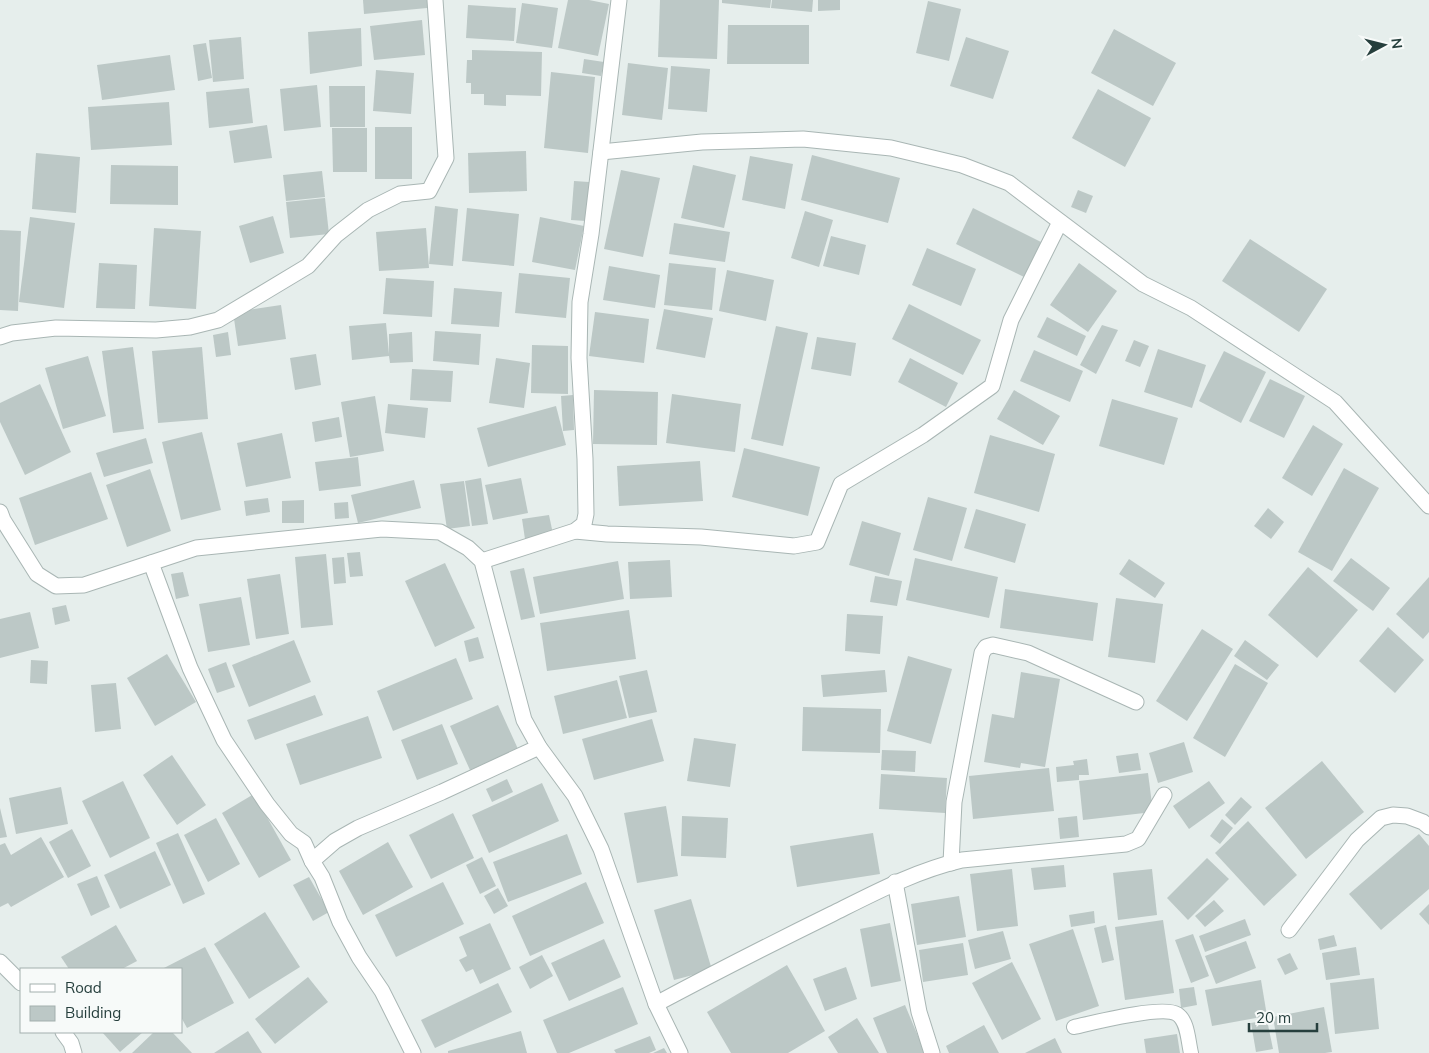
<svg xmlns="http://www.w3.org/2000/svg" width="1429" height="1053" font-family="Mulish,sans-serif">
<style>
.building{fill:#bcc8c6}
.lines{fill:none;stroke-linecap:round;stroke-linejoin:round}
.lane-casing{stroke:#a9b6b4;stroke-width:16}
.street-casing{stroke:#a9b6b4;stroke-width:17}
.lane{stroke:#fff;stroke-width:14}
.street{stroke:#fff;stroke-width:15}
</style>
<rect width="100%" height="100%" fill="#e6eeec"/>
<g class="building">
<polygon points="363,0 427,0 427,8 364,14"/>
<polygon points="568,0 589,0 609,4 598,56 558,48"/>
<polygon points="660,0 719,0 717,59 658,57"/>
<polygon points="722,0 771,0 770,8 722,3"/>
<polygon points="772,0 813,0 812,12 771,8"/>
<polygon points="818,0 840,0 840,10 818,11"/>
<polygon points="928,1 961,9 949,61 916,53"/>
<polygon points="522,3 558,8 552,48 516,43"/>
<polygon points="468,5 516,8 514,41 466,38"/>
<polygon points="422,20 425,55 374,60 370,26"/>
<polygon points="728,25 809,25 809,64 727,64"/>
<polygon points="361,28 362,66 310,74 308,32"/>
<polygon points="1114,29 1176,63 1153,106 1091,73"/>
<polygon points="241,37 244,79 213,82 209,40"/>
<polygon points="966,37 1009,51 993,99 950,86"/>
<polygon points="206,43 212,78 198,81 193,45"/>
<polygon points="472,50 542,52 541,96 506,95 506,106 484,105 484,94 471,94 471,83 466,83 467,60 472,60"/>
<polygon points="170,55 175,90 102,100 97,65"/>
<polygon points="584,59 604,62 601,76 582,73"/>
<polygon points="628,63 668,68 662,120 622,115"/>
<polygon points="671,66 710,69 707,112 668,109"/>
<polygon points="376,70 414,73 411,114 373,111"/>
<polygon points="551,72 595,77 588,153 544,148"/>
<polygon points="317,85 321,127 284,131 280,89"/>
<polygon points="329,86 365,86 365,127 330,127"/>
<polygon points="249,88 253,123 209,128 206,92"/>
<polygon points="1098,89 1151,118 1125,167 1072,138"/>
<polygon points="169,102 172,145 91,150 88,107"/>
<polygon points="267,125 272,158 234,163 229,131"/>
<rect x="375" y="127" width="37" height="52"/>
<polygon points="332,128 367,128 367,172 333,172"/>
<polygon points="526,151 527,191 469,193 468,153"/>
<polygon points="36,153 80,157 76,213 32,209"/>
<polygon points="812,155 900,178 888,223 801,200"/>
<polygon points="750,156 793,164 785,209 742,200"/>
<polygon points="111,165 178,166 178,205 110,204"/>
<polygon points="693,165 736,175 724,228 681,218"/>
<polygon points="621,170 660,178 643,257 604,249"/>
<polygon points="322,171 325,197 286,201 283,175"/>
<polygon points="574,181 589,182 586,221 571,220"/>
<polygon points="1078,190 1093,196 1086,213 1071,207"/>
<polygon points="325,198 329,234 290,238 286,202"/>
<polygon points="435,206 458,209 453,266 429,264"/>
<polygon points="467,208 519,214 514,266 462,261"/>
<polygon points="973,208 1041,242 1024,277 956,244"/>
<polygon points="805,211 833,220 819,267 791,258"/>
<polygon points="273,216 284,253 250,263 239,226"/>
<polygon points="30,217 75,223 64,308 19,302"/>
<polygon points="540,217 584,226 575,270 532,262"/>
<polygon points="674,223 730,232 725,262 669,254"/>
<polygon points="154,228 201,231 196,309 149,306"/>
<polygon points="426,228 429,268 379,271 376,232"/>
<polygon points="0,230 21,231 18,311 0,310"/>
<polygon points="831,236 866,245 859,275 823,266"/>
<polygon points="1250,239 1327,289 1299,332 1222,281"/>
<polygon points="927,248 976,269 961,306 912,285"/>
<polygon points="99,263 137,265 135,309 96,308"/>
<polygon points="669,263 716,268 712,310 664,305"/>
<polygon points="1079,263 1117,291 1088,332 1050,305"/>
<polygon points="609,266 660,275 655,308 603,300"/>
<polygon points="727,270 774,280 766,321 719,311"/>
<polygon points="519,273 570,278 566,318 515,313"/>
<polygon points="386,278 434,281 432,317 383,314"/>
<polygon points="454,288 502,292 499,327 451,324"/>
<polygon points="909,304 981,340 963,375 892,339"/>
<polygon points="281,305 286,339 238,346 233,312"/>
<polygon points="664,309 713,318 705,358 656,349"/>
<polygon points="595,312 649,319 644,363 589,356"/>
<polygon points="1047,317 1086,336 1077,356 1037,337"/>
<polygon points="386,323 389,354 389,334 412,332 413,362 390,363 389,356 352,360 349,326"/>
<polygon points="1102,325 1118,330 1096,374 1080,365"/>
<polygon points="776,326 808,333 783,446 751,439"/>
<polygon points="435,331 481,334 479,365 433,361"/>
<polygon points="228,332 231,355 216,357 213,335"/>
<polygon points="817,337 856,343 851,376 811,369"/>
<polygon points="1134,340 1149,346 1140,367 1125,361"/>
<polygon points="532,345 568,346 568,394 531,393"/>
<polygon points="133,347 144,429 113,433 102,351"/>
<polygon points="202,347 208,419 158,423 152,351"/>
<polygon points="1158,349 1206,365 1192,408 1144,392"/>
<polygon points="1034,350 1083,371 1070,402 1020,381"/>
<polygon points="1224,351 1266,372 1241,423 1199,401"/>
<polygon points="316,354 321,385 295,390 290,358"/>
<polygon points="88,356 106,416 63,429 45,368"/>
<polygon points="496,358 530,363 524,408 489,403"/>
<polygon points="910,358 958,383 946,407 898,382"/>
<polygon points="412,369 453,371 451,402 410,400"/>
<polygon points="1270,379 1305,396 1284,438 1249,421"/>
<polygon points="40,384 71,452 25,475 0,422 0,403"/>
<polygon points="594,390 658,392 657,445 593,444"/>
<polygon points="1014,390 1060,416 1043,445 997,419"/>
<polygon points="672,394 741,404 735,452 666,443"/>
<polygon points="573,395 574,430 563,431 561,396"/>
<polygon points="375,396 384,451 350,457 341,402"/>
<polygon points="1112,399 1178,418 1164,465 1099,446"/>
<polygon points="388,404 428,408 425,438 385,433"/>
<polygon points="556,406 566,445 488,467 477,428"/>
<polygon points="339,417 342,437 315,442 312,422"/>
<polygon points="1313,425 1343,444 1312,496 1282,478"/>
<polygon points="202,432 221,510 181,520 162,442"/>
<polygon points="282,433 291,478 246,487 237,443"/>
<polygon points="990,435 1055,454 1039,512 974,493"/>
<polygon points="146,438 153,463 104,477 96,453"/>
<polygon points="744,448 820,467 808,516 732,497"/>
<polygon points="358,457 361,486 319,491 315,462"/>
<polygon points="700,461 703,501 619,506 617,466"/>
<polygon points="1344,468 1379,488 1332,571 1298,552"/>
<polygon points="150,469 171,531 127,547 106,485"/>
<polygon points="91,472 108,519 35,545 19,498"/>
<polygon points="481,478 488,524 472,526 465,481"/>
<polygon points="521,478 528,513 493,520 485,485"/>
<polygon points="414,480 421,508 358,523 351,495"/>
<polygon points="464,481 470,526 447,529 440,484"/>
<polygon points="928,497 967,508 952,561 913,550"/>
<polygon points="268,498 270,512 246,516 244,501"/>
<polygon points="304,500 304,523 282,523 282,501"/>
<polygon points="348,502 349,518 335,519 334,503"/>
<polygon points="1268,508 1284,522 1271,539 1254,526"/>
<polygon points="976,509 1026,524 1015,563 964,548"/>
<polygon points="549,515 553,534 525,539 522,519"/>
<polygon points="862,521 901,533 889,576 849,565"/>
<polygon points="360,552 363,576 350,577 347,553"/>
<polygon points="326,554 333,625 301,628 295,557"/>
<polygon points="344,557 346,583 334,584 332,558"/>
<polygon points="915,558 998,577 989,618 906,600"/>
<polygon points="1351,558 1390,588 1373,611 1333,581"/>
<polygon points="1129,559 1165,583 1155,598 1119,574"/>
<polygon points="670,560 672,597 630,599 628,562"/>
<polygon points="618,561 624,599 540,614 533,577"/>
<polygon points="445,563 475,628 435,647 405,581"/>
<polygon points="1308,567 1358,610 1317,658 1268,615"/>
<polygon points="524,568 535,617 521,620 510,571"/>
<polygon points="183,572 189,596 176,599 171,574"/>
<polygon points="280,574 289,634 256,639 247,579"/>
<polygon points="875,576 902,581 897,606 870,602"/>
<polygon points="1429,577 1429,632 1423,639 1396,614"/>
<polygon points="1005,589 1098,603 1093,641 1000,628"/>
<polygon points="241,597 250,645 208,652 199,604"/>
<polygon points="1116,598 1163,604 1155,663 1108,657"/>
<polygon points="66,605 70,621 55,625 52,608"/>
<polygon points="629,610 636,659 547,671 540,623"/>
<polygon points="30,612 39,648 0,658 0,619"/>
<polygon points="847,614 883,616 880,654 845,651"/>
<polygon points="1388,627 1424,660 1395,693 1359,661"/>
<polygon points="1202,629 1233,649 1187,721 1156,701"/>
<polygon points="478,637 484,658 469,662 464,641"/>
<polygon points="294,640 311,682 249,707 232,665"/>
<polygon points="1245,640 1279,665 1267,680 1234,656"/>
<polygon points="167,654 196,702 155,726 127,678"/>
<polygon points="908,656 952,669 931,744 887,731"/>
<polygon points="456,658 473,699 393,731 377,691"/>
<polygon points="31,660 48,661 47,684 30,683"/>
<polygon points="226,662 235,687 217,693 208,669"/>
<polygon points="1235,664 1268,683 1225,757 1193,738"/>
<polygon points="647,670 657,712 629,718 619,676"/>
<polygon points="885,670 887,692 823,697 821,675"/>
<polygon points="1021,672 1060,679 1045,767 1021,763 1020,768 984,762 992,714 1014,718"/>
<polygon points="617,680 627,718 563,734 554,696"/>
<polygon points="116,683 121,729 95,732 91,685"/>
<polygon points="315,695 323,715 255,740 247,720"/>
<polygon points="498,705 518,749 470,770 450,726"/>
<polygon points="803,707 881,709 880,753 802,751"/>
<polygon points="368,716 382,758 300,785 286,744"/>
<polygon points="652,719 664,761 594,780 582,739"/>
<polygon points="442,724 458,764 417,780 401,740"/>
<polygon points="694,738 736,744 730,787 687,781"/>
<polygon points="1184,742 1193,772 1158,783 1149,753"/>
<polygon points="882,750 916,751 915,772 881,770"/>
<polygon points="1138,753 1141,770 1119,773 1116,756"/>
<polygon points="172,755 206,805 177,825 143,775"/>
<polygon points="1087,759 1089,775 1079,775 1079,780 1057,782 1056,767 1074,765 1073,761"/>
<polygon points="1322,761 1364,812 1306,859 1265,808"/>
<polygon points="1049,768 1054,811 973,819 969,776"/>
<polygon points="1148,773 1153,812 1083,820 1079,781"/>
<polygon points="881,774 947,778 945,813 879,809"/>
<polygon points="507,779 513,792 492,802 486,789"/>
<polygon points="123,781 150,838 110,858 82,801"/>
<polygon points="1209,781 1225,803 1189,829 1173,806"/>
<polygon points="542,783 559,821 489,853 472,815"/>
<polygon points="61,787 68,824 16,834 9,798"/>
<polygon points="254,794 291,860 259,878 222,813"/>
<polygon points="1241,797 1252,807 1235,825 1225,815"/>
<polygon points="666,806 678,876 637,883 624,813"/>
<polygon points="0,808 7,837 0,838"/>
<polygon points="453,813 474,858 431,879 409,835"/>
<polygon points="682,816 728,818 726,858 681,856"/>
<polygon points="1077,816 1079,837 1060,839 1058,818"/>
<polygon points="216,818 240,864 208,882 184,835"/>
<polygon points="1222,819 1233,828 1220,844 1210,836"/>
<polygon points="1248,821 1297,875 1264,906 1215,853"/>
<polygon points="72,829 91,866 68,878 49,842"/>
<polygon points="178,833 205,894 183,904 156,843"/>
<polygon points="873,833 880,874 797,887 790,846"/>
<polygon points="567,834 582,874 508,902 493,862"/>
<polygon points="1419,834 1429,846 1429,889 1381,930 1349,894"/>
<polygon points="41,837 64,877 11,907 8,903 0,907 0,845 5,843 11,855"/>
<polygon points="388,842 413,887 363,915 339,871"/>
<polygon points="155,851 171,885 120,909 104,875"/>
<polygon points="482,857 496,886 480,894 466,865"/>
<polygon points="1207,858 1229,879 1188,920 1167,898"/>
<polygon points="1064,865 1066,887 1034,890 1031,868"/>
<polygon points="1012,869 1018,926 977,931 970,874"/>
<polygon points="1152,869 1157,915 1118,920 1113,873"/>
<polygon points="97,876 110,907 91,916 77,884"/>
<polygon points="309,877 329,912 313,921 293,885"/>
<polygon points="443,882 464,924 396,957 375,915"/>
<polygon points="586,882 604,923 530,956 512,916"/>
<polygon points="498,888 508,906 494,914 484,896"/>
<polygon points="959,896 966,937 917,945 911,904"/>
<polygon points="691,899 712,970 674,980 654,910"/>
<polygon points="1214,900 1224,911 1205,927 1195,916"/>
<polygon points="1429,904 1429,925 1419,914"/>
<polygon points="1094,911 1095,923 1071,927 1069,915"/>
<polygon points="265,912 300,967 249,999 214,944"/>
<polygon points="1245,919 1251,935 1205,952 1199,936"/>
<polygon points="1163,920 1174,993 1125,1000 1115,927"/>
<polygon points="490,923 511,969 480,984 473,969 466,972 459,960 467,956 459,937"/>
<polygon points="890,923 901,981 871,987 860,929"/>
<polygon points="116,925 137,961 122,969 69,969 61,957"/>
<polygon points="1106,925 1114,960 1102,963 1094,928"/>
<polygon points="1073,929 1099,1006 1056,1021 1029,944"/>
<polygon points="1003,931 1011,959 975,969 968,940"/>
<polygon points="1193,934 1209,976 1191,983 1175,940"/>
<polygon points="1334,935 1337,946 1320,950 1318,939"/>
<polygon points="604,939 621,977 569,1001 551,963"/>
<polygon points="1246,941 1256,968 1216,984 1205,956"/>
<polygon points="963,943 968,975 923,982 919,950"/>
<polygon points="205,947 234,1003 187,1028 181,1017 181,969 162,969"/>
<polygon points="1356,947 1360,975 1326,980 1322,953"/>
<polygon points="1290,953 1298,969 1285,975 1277,959"/>
<polygon points="542,955 553,976 530,989 519,967"/>
<polygon points="1012,962 1041,1019 1002,1040 972,983"/>
<polygon points="787,965 825,1031 788,1053 731,1053 707,1012"/>
<polygon points="846,967 857,999 825,1011 813,979"/>
<polygon points="308,977 328,1002 275,1044 255,1019"/>
<polygon points="1374,978 1379,1029 1335,1034 1330,983"/>
<polygon points="1261,980 1267,1016 1212,1026 1205,990"/>
<polygon points="498,983 512,1012 435,1048 421,1020"/>
<polygon points="623,987 638,1024 569,1053 557,1053 543,1020"/>
<polygon points="1194,987 1197,1005 1181,1008 1179,989"/>
<polygon points="905,1005 925,1053 887,1053 873,1018"/>
<polygon points="1324,1007 1332,1052 1325,1053 1279,1053 1273,1017"/>
<polygon points="857,1018 879,1053 838,1053 828,1037"/>
<polygon points="1267,1020 1273,1049 1256,1052 1251,1023"/>
<polygon points="984,1025 999,1053 949,1053 946,1046"/>
<polygon points="248,1031 262,1053 214,1053"/>
<polygon points="521,1031 527,1053 448,1053 448,1051"/>
<polygon points="102,1032 143,1032 120,1052"/>
<polygon points="154,1032 172,1032 192,1053 132,1053"/>
<polygon points="1177,1034 1180,1053 1146,1053 1144,1039"/>
<polygon points="650,1036 656,1050 649,1053 616,1053 614,1050"/>
<polygon points="1055,1038 1062,1053 1025,1053"/>
<polygon points="664,1048 667,1053 653,1053"/>
</g>
<g class="lines">
<g class="lane-casing">
<path id="lane" d="M 1074,1027 C 1092,1023 1162,1005 1177,1014 C 1188,1021 1188,1041 1191,1053"/>
</g>
<g class="street-casing">
<g id="street">
<polyline points="601,152 702,142 803,139 891,148 962,165 1009,183 1143,284 1191,308 1335,402 1429,506"/>
<polyline points="0,337 12,333 56,328 156,330 190,327 218,320 308,266 336,235 368,210 400,194 429,191 446,158 435,0"/>
<polyline points="0,512 3,520 37,574 56,586 84,585 196,548 382,529 440,532 468,548 482,561 524,720 539,747 575,796 601,849 656,1004 680,1053"/>
<polyline points="575,531 607,534 701,537 794,546 817,542 841,484 923,435 992,386 1011,320 1060,222"/>
<polyline points="482,561 575,531 584,524 586,514 585,459 579,358 580,302 591,234 619,0"/>
<polyline points="151,563 190,668 224,740 267,804 291,834 304,843 312,861 322,877 340,922 359,957 382,991 413,1053"/>
<polyline points="312,861 335,841 358,828 442,792 539,747"/>
<polyline points="951,863 954,802 982,653 986,647 993,645 1028,653 1136,702"/>
<polyline points="895,882 919,1012 932,1053"/>
<polyline points="1289,930 1357,840 1381,818 1393,815 1407,816 1423,822 1429,827"/>
<polyline points="0,962 21,983"/>
<path d="M 656,1004 C 714,973 773,943 832,914 C 874,893 915,871 962,860 L 1126,844 L 1138,839 L 1164,795"/>
<polyline points="63,1032 71,1043 74,1053"/>
</g>
</g>
<use href="#lane" class="lane"/>
<use href="#street" class="street"/>
</g>
<rect x="20" y="968" width="162" height="65" fill="#f7faf9" stroke="#a3afae"/>
<rect x="30" y="984" width="25" height="8" fill="#ffffff" stroke="#a3afae"/>
<text x="65" y="993" font-size="15" fill="#263f3d">Road</text>
<rect x="30" y="1006" width="25" height="15" fill="#bcc8c6" stroke="#a3afae"/>
<text x="65" y="1018" font-size="15" fill="#263f3d">Building</text>
<g transform="translate(1384 45) rotate(83)" stroke="#f7faf9" stroke-width="4" paint-order="stroke">
<path d="M0-4L9 19L0 12L-9 19Z" fill="#263f3d"/>
<text y="-8" font-size="14" font-weight="bold" text-anchor="middle" fill="#263f3d">N</text>
</g>
<path d="M1249 1023v8h68v-8" fill="none" stroke="#263f3d" stroke-width="2.5"/>
<text x="1256" y="1023" font-size="15" fill="#263f3d" stroke="#f7faf9" stroke-width="4" paint-order="stroke">20 m</text>
</svg>
